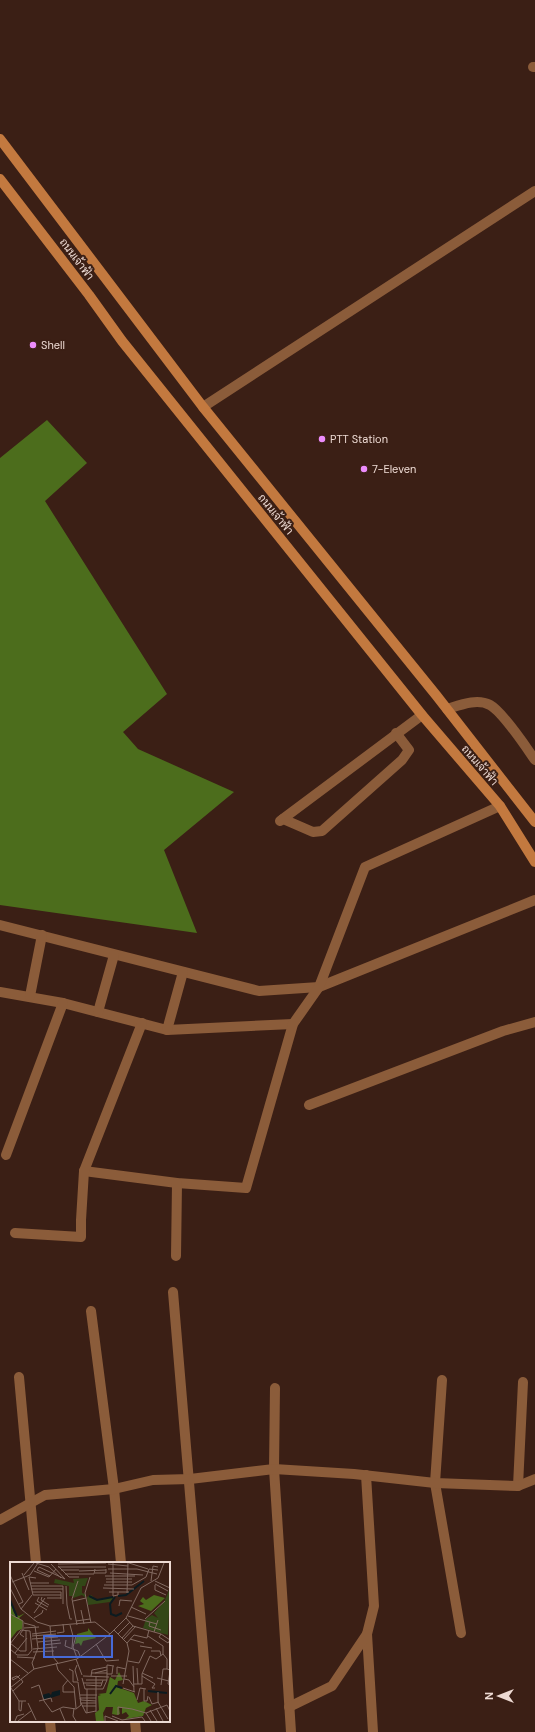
<svg xmlns="http://www.w3.org/2000/svg" width="535" height="1732" font-family="'DM Sans',Sarabun,sans-serif">
<style>
.forest{fill:#4c6d1c}
.lines{fill:none;stroke-linecap:round;stroke-linejoin:round}
.street{stroke:#8b5c3a;stroke-width:10}
.secondary{stroke:#c3793f;stroke-width:10}
.poi-dot{fill:#ec8cfb;stroke:#3b1f15;stroke-width:1.5}
.labels{text-anchor:middle;stroke-width:4;stroke-linejoin:round;paint-order:stroke}
.street-label{font-size:11px;fill:#eddad3;stroke:#3b1f15}
.poi-label{font-size:11px;fill:#eddad3;stroke:#3b1f15;text-anchor:start}
.inset-river{fill:none;stroke:#0c1b20;stroke-width:2}
.inset-road{fill:none;stroke:#826a61;stroke-width:1}
.view{fill:#476ad7;fill-opacity:0.15;stroke:#476ad7;stroke-width:2}
.inset-edge{fill:none;stroke:#eddad3;stroke-width:2}
</style>
<rect width="100%" height="100%" fill="#3b1f15"/>
<polygon class="forest" points="47,420 87,463 45,501 167,694 123,732 138,749 234,792 164,850 197,933 0,905 0,458"/>
<g class="lines">
<g class="street">
<polyline points="533,67 535,67"/>
<polyline points="203,407 535,191"/>
<path d="M 447,709 C 460,705 477,698 490,705 C 503,712 526,747 535,760"/>
<polyline points="283,819 313,832 322,831 402,760 409,750 396,733"/>
<polyline points="280,821 422,715"/>
<polyline points="0,925 259,991 319,987 535,900"/>
<polyline points="0,992 63,1003 167,1030 293,1024"/>
<polyline points="30,996 42,935"/>
<polyline points="98,1012 114,955"/>
<polyline points="167,1030 183,972"/>
<polyline points="309,1105 503,1031 535,1022"/>
<polyline points="6,1155 63,1003"/>
<polyline points="84,1171 177,1183 246,1188 293,1024 319,987 365,867 500,806"/>
<polyline points="15,1233 81,1237 81,1220 84,1171 142,1023"/>
<polyline points="176,1256 177,1183"/>
<polyline points="173,1292 210,1732"/>
<polyline points="91,1311 114,1489 121,1563"/>
<polyline points="19,1377 36,1563"/>
<polyline points="442,1380 435,1483 461,1633"/>
<polyline points="275,1388 274,1469 291,1732"/>
<polyline points="366,1475 374,1606 367,1634 373,1732"/>
<polyline points="518,1486 523,1382"/>
<polyline points="0,1520 45,1495 114,1489 153,1480 190,1479 274,1469 354,1474 435,1483 518,1486 535,1479"/>
<polyline points="289,1707 332,1686 367,1634"/>
<polyline points="50,1721 51,1732"/>
<polyline points="135,1721 136,1732"/>
</g>
<g class="secondary">
<polyline points="0,139 203,407 436,695 535,822"/>
<polyline points="0,179 89,295 122,341 422,715 500,806 535,862"/>
</g>
</g>
<g class="poi-dot">
<circle cx="33" cy="345" r="4"/>
<circle cx="322" cy="439" r="4"/>
<circle cx="364" cy="469" r="4"/>
</g>
<g class="labels">
<g class="street-label">
<text transform="translate(77 259) rotate(53)" y="4">ถนนเจ้าฟ้า</text>
<text transform="translate(276 514) rotate(51)" y="4">ถนนเจ้าฟ้า</text>
<text transform="translate(480 765) rotate(49)" y="4">ถนนเจ้าฟ้า</text>
</g>
<g class="poi-label">
<text x="41" y="349">Shell</text>
<text x="330" y="443">PTT Station</text>
<text x="372" y="473">7-Eleven</text>
</g>
</g>
<g transform="translate(10 1562)">
<rect width="160" height="160" fill="#3b1f15"/>
<path d="M 78,16 L 75,24 L 72,24 L 72,31 L 75,32 L 76,36 L 72,33 L 63,36 L 63,34 L 59,34 L 59,24 L 44,21 L 45,17 L 64,21 L 63,17 ZM 160,26 L 158,73 L 133,66 L 136,57 L 142,53 L 148,56 L 144,51 L 154,40 ZM 81,33 L 87,38 L 104,35 L 100,40 L 78,43 L 77,35 Z" fill="#334717"/>
<path d="M 144,33 L 155,36 L 141,49 L 128,44 L 134,42 L 130,39 L 133,35 L 136,38 ZM 1,40 L 4,51 L 9,54 L 15,51 L 9,56 L 13,59 L 12,67 L 7,69 L 0,78 ZM 78,66 L 86,76 L 73,79 L 71,84 L 69,81 L 65,82 L 67,72 L 78,69 ZM 109,110 L 113,118 L 108,119 L 107,125 L 124,131 L 128,141 L 134,139 L 142,143 L 136,146 L 133,154 L 115,157 L 119,154 L 116,150 L 112,152 L 112,146 L 109,146 L 110,152 L 107,153 L 102,152 L 103,145 L 96,145 L 93,151 L 94,159 L 80,159 L 86,159 L 85,151 L 89,148 L 88,134 L 91,133 L 88,132 L 96,131 L 100,115 L 105,118 Z" fill="#4c6d1c"/>
<path d="M 50,128 L 50,133 L 34,138 L 32,133 L 39,131 L 41,133 L 42,130 Z" fill="#0c1b20"/>
<path class="inset-river" d="M 79,34 L 87,38 L 103,35M 108,34 L 116,33 L 134,19M 105,35 L 100,42 L 101,52 L 106,54 L 112,51M 0,38 L 7,55M 138,129 L 157,131M 100,132 L 106,124 L 112,126"/>
<path class="inset-road" d="M 26,1 L 39,5 L 51,16M 103,1 L 103,34 L 108,33 L 108,30M 119,1 L 138,7M 41,2 L 55,17M 48,2 L 96,1M 98,2 L 118,4M 48,4 L 59,15 L 69,15M 29,5 L 55,17M 29,5 L 27,8 L 40,14M 48,5 L 96,5M 98,7 L 127,7 L 147,12M 51,8 L 69,8M 24,9 L 39,15 L 46,7M 69,9 L 96,8M 12,11 L 19,28M 85,11 L 96,11 L 96,7M 100,11 L 133,13M 55,12 L 69,12M 69,12 L 84,12 L 85,7M 0,13 L 13,40 L 9,42M 14,13 L 24,1M 95,14 L 125,14M 80,15 L 75,31 L 81,61M 26,16 L 19,15 L 23,33 L 51,33M 96,17 L 122,17M 141,19 L 143,4 L 148,5M 145,19 L 160,26M 2,20 L 20,13 L 28,1M 96,20 L 122,20M 20,21 L 39,21M 145,22 L 158,29M 94,23 L 122,23 L 136,15 L 139,7 L 148,8M 145,23 L 145,28 L 156,33M 21,24 L 53,24 L 53,42M 56,24 L 57,43 L 60,57 L 62,57M 0,26 L 11,47 L 27,60 L 40,64 L 85,60 L 100,72M 93,26 L 124,27M 21,27 L 53,27M 22,30 L 51,30 L 51,37M 99,30 L 119,30M 117,31 L 118,1M 29,35 L 27,39 L 38,45M 32,35 L 31,38 L 39,43M 37,36 L 51,36M 63,39 L 76,36M 25,41 L 37,48M 109,44 L 110,38 L 122,39M 121,45 L 136,52M 11,47 L 22,33M 71,48 L 74,62M 24,51 L 35,36M 0,52 L 13,59 L 13,68 L 10,72 L 14,75M 118,54 L 147,62M 24,56 L 32,51 L 33,48M 116,56 L 123,64 L 151,72 L 160,78M 135,57 L 155,39M 66,59 L 80,57M 140,60 L 139,64 L 151,68M 14,61 L 25,64 L 28,86 L 22,101 L 24,107M 60,63 L 63,74 L 62,86M 67,63 L 62,37 L 68,19M 40,64 L 43,95 L 48,101M 14,66 L 29,65M 104,68 L 117,81 L 119,89 L 113,122M 144,70 L 148,58M 47,71 L 54,70 L 53,62M 22,72 L 46,69M 108,72 L 120,60M 151,72 L 149,75 L 158,81 L 160,78M 22,74 L 46,72M 66,74 L 63,85 L 67,96M 138,74 L 153,84 L 153,92 L 157,97 L 157,107 L 160,108M 112,76 L 123,64M 22,77 L 48,75M 120,77 L 134,81M 56,78 L 55,84 L 68,89 L 70,94M 113,78 L 126,64M 28,80 L 50,78M 0,81 L 10,89 L 16,89 L 16,69M 117,81 L 124,73 L 137,76 L 139,68M 0,82 L 11,68 L 20,69 L 22,88 L 18,93 L 7,93 L 0,87M 86,82 L 96,99 L 109,98M 33,83 L 51,81M 130,84 L 142,86M 23,87 L 47,85M 141,89 L 150,89 L 151,94M 23,90 L 44,89M 5,91 L 17,76M 7,95 L 25,96M 0,97 L 18,111M 66,97 L 72,113M 118,99 L 129,101 L 135,88M 46,101 L 48,108 L 64,125 L 66,146M 67,103 L 65,108 L 68,119M 123,104 L 124,130M 127,106 L 128,122M 160,109 L 158,122 L 160,123M 81,111 L 97,111M 85,111 L 97,108M 132,111 L 143,116M 97,112 L 102,112 L 103,104M 107,112 L 107,105 L 116,107M 10,113 L 8,115 L 3,118 L 2,116 L 7,114 L 10,117M 73,114 L 99,115M 81,114 L 82,108 L 97,105M 101,114 L 117,114M 132,114 L 145,122 L 142,126 L 145,126M 86,115 L 86,150M 72,116 L 75,127 L 93,127 L 97,118 L 97,103 L 104,104M 147,116 L 159,119M 114,117 L 119,118 L 124,125M 58,118 L 53,124 L 53,130 L 65,130M 76,118 L 97,118M 73,121 L 92,121M 124,122 L 132,122 L 132,112 L 140,94 L 146,97 L 153,92M 76,123 L 91,124 L 93,118M 151,123 L 153,107 L 157,107M 0,126 L 24,107 L 67,97 L 100,72 L 116,56 L 131,26 L 148,16 L 154,1M 1,126 L 9,139 L 16,139M 21,126 L 29,123 L 34,139 L 42,150 L 53,145 L 66,147 L 71,143 L 68,120 L 63,120 L 63,109 L 59,107M 113,126 L 125,130M 77,127 L 77,151M 134,127 L 134,139 L 137,139 L 138,134M 3,129 L 13,120 L 11,117M 148,130 L 148,140 L 158,157M 70,133 L 87,133M 139,135 L 142,142 L 149,140M 127,138 L 130,126 L 136,127M 9,139 L 9,148 L 11,149 L 12,139M 29,139 L 41,136 L 42,140M 86,139 L 71,138 L 70,136 L 86,136M 18,141 L 26,158M 86,141 L 71,141 L 76,151 L 86,149M 72,144 L 86,144M 64,146 L 63,154 L 66,159M 146,146 L 153,159M 50,147 L 55,159M 140,148 L 147,159M 136,151 L 157,143 L 160,149M 108,153 L 108,145 L 122,147 L 136,151 L 141,159M 102,154 L 112,158 L 132,155 L 135,159M 5,159 L 7,154 L 14,152M 8,159 L 21,149M 95,159 L 95,154 L 108,159"/>
<path class="view" d="M 34,74 L 102,74 L 102,95 L 34,95 Z"/>
<rect width="160" height="160" class="inset-edge"/>
</g>
<g transform="translate(499 1696) rotate(270)" stroke="#3b1f15" stroke-width="3" paint-order="stroke">
<path d="M0-3L7 15L0 10L-7 15Z" fill="#eddad3"/>
<text y="-6" font-size="11" font-weight="bold" text-anchor="middle" fill="#eddad3">N</text>
</g>
</svg>
